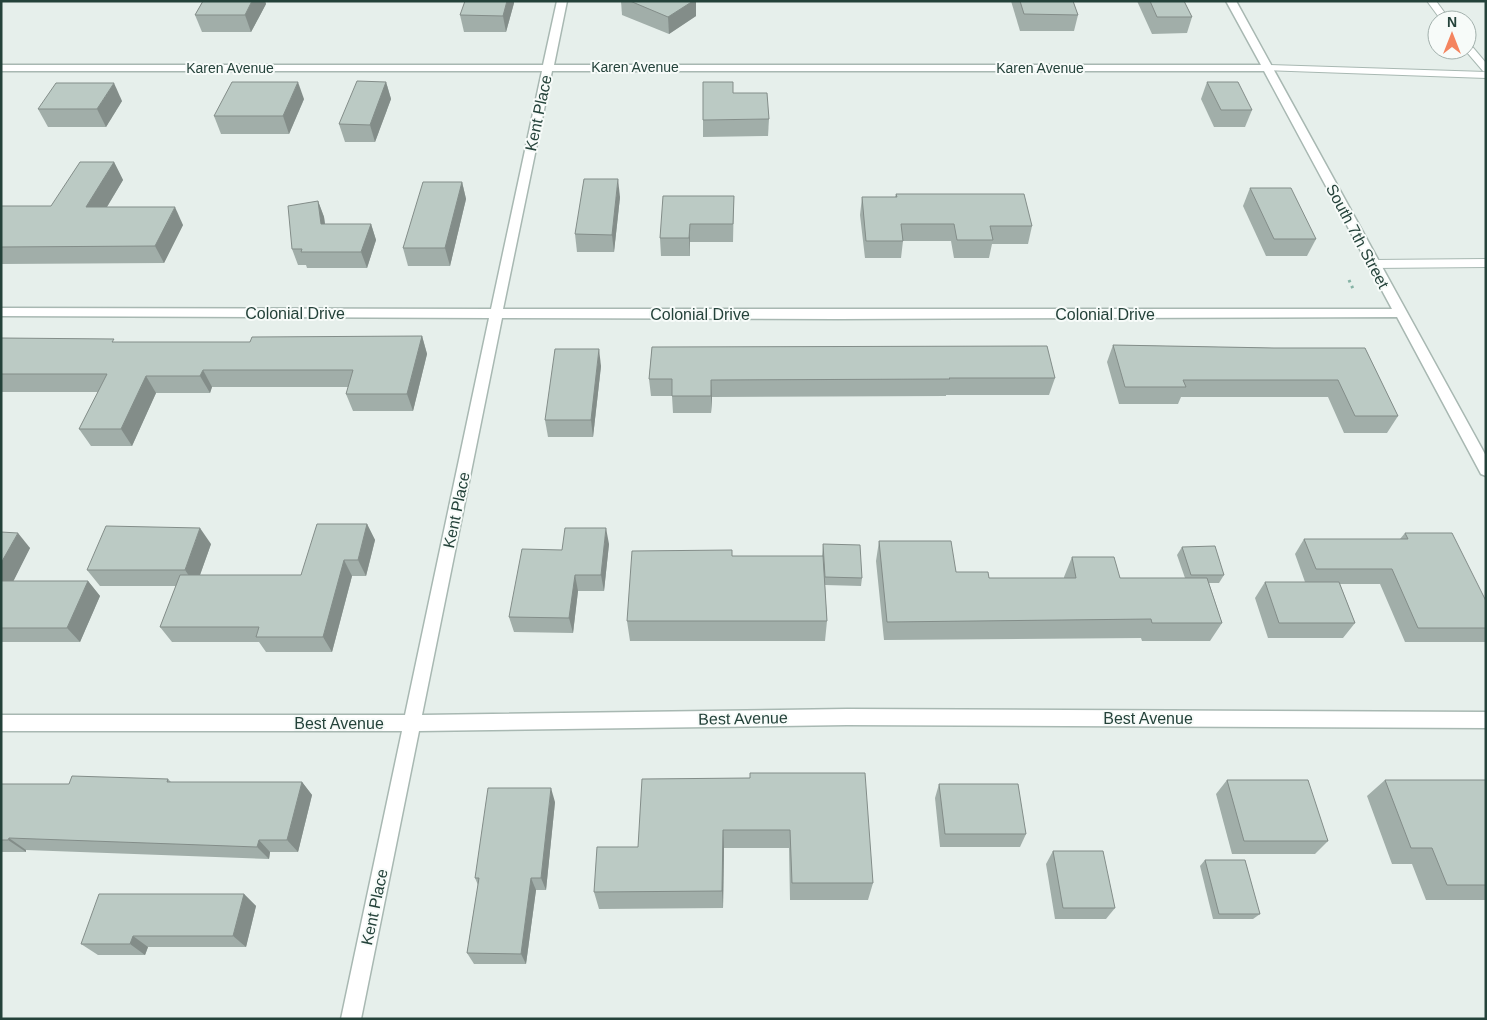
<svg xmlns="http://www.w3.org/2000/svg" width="1487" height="1020" font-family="Helvetica,sans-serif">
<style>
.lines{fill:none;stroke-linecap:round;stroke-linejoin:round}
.lane-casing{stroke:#a8b8b2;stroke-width:2}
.street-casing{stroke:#a8b8b2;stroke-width:3}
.path{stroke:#86b3a5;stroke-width:3;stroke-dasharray:2.5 4;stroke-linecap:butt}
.lane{fill:#fff;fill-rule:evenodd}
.street{fill:#fff;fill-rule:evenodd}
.wall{fill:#a1aea9}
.shaded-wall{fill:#838d89}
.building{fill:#bbcac4;stroke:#838d89}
.labels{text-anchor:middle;stroke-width:4;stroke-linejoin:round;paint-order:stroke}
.far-street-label{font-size:14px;fill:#24423a;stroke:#f7fbf9}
.street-label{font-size:16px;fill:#24423a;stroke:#f7fbf9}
</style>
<rect width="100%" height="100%" fill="#e6efeb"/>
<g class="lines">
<g class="lane-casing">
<g id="lane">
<polygon points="1427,1 1436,1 1450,20 1441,20"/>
<polygon points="1467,43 1470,44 1486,63 1486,72 1483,71 1465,50 1467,50"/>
<polygon points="1269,65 1486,72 1486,78 1266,70 1266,66"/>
<polygon points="1486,259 1486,267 1373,268 1367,264 1373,260"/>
</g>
</g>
<g class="street-casing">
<path id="street" d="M 557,1 L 567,1 L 554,65 L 1261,65 L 1226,1 L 1236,1 L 1486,456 L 1486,476 L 1481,474 L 1397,317 L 838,319 L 502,318 L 422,715 L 847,709 L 1486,712 L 1486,728 L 847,725 L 419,731 L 361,1019 L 341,1019 L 402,731 L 1,731 L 1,715 L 405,715 L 489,318 L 1,316 L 1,308 L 491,309 L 542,71 L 1,71 L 1,65 L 543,65 ZM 552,71 L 1264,71 L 1392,309 L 503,309 Z"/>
</g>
<polyline class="path" points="1349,280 1354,291"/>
<use href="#lane" class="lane"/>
<use href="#street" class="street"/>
</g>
<g class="wall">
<polygon points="203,1 265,1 266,4 251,32 202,32 195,15"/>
<polygon points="621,1 696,1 696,16 669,34 622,15"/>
<polygon points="1011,1 1073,1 1078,15 1074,31 1020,31"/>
<polygon points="1137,1 1184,1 1192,17 1187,33 1152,34"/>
<polygon points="514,3 506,32 464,32 460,15"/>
<polygon points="386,82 391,99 375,142 345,142 339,124"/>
<polygon points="1207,82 1252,110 1245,127 1214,127 1201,99"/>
<polygon points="304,99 289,134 221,134 214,116"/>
<polygon points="122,101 106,127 48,127 38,109"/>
<polygon points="769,119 768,136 703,137 703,120"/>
<polygon points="114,162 123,180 107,207 183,225 164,263 1,264 1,206 51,206"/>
<polygon points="462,182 466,199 450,266 408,266 403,248"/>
<polygon points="1250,188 1316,239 1307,256 1266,256 1243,206"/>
<polygon points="896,194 1032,226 1028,244 992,244 989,258 954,258 951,241 903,241 901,258 865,258 860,215 862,197 895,197"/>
<polygon points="734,196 733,242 690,242 690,256 661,256 660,238"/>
<polygon points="620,197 614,252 577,252 575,234"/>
<polygon points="318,201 324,217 325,224 371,224 376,240 367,268 307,268 306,265 298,265 292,249"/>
<polygon points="422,336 427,354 413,411 353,411 346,394 348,387 212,387 210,393 156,393 132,446 91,446 79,429 98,392 1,392 1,338 116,342 250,342"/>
<polygon points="1113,345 1274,348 1365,348 1398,416 1387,433 1344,433 1328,397 1181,397 1178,404 1119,404 1107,362"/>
<polygon points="652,347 1055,378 1049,395 946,395 946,396 712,397 711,413 673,413 672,396 651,396 649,379"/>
<polygon points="601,366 593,437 548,437 545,420"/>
<polygon points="367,524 375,540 366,576 352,576 332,652 266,652 259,642 172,642 160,627 176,586 100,586 87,570 211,544 200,575 301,575"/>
<polygon points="1,532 30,548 13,581 88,581 100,596 80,642 1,642"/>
<polygon points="1405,533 1486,601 1485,642 1405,642 1380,584 1340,584 1355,623 1343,638 1268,638 1255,598 1265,582 1305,582 1295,554 1304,539 1400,539"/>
<polygon points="879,541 956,572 989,578 1064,578 1064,577 1072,557 1120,578 1185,578 1177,555 1182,547 1224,575 1219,583 1209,583 1222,623 1210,641 1142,641 1141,638 884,640 876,561"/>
<polygon points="609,544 604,591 578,591 573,633 514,632 509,617 562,550"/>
<polygon points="823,544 862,578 861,586 825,585 827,621 825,641 630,641 627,621 732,556 822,556"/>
<polygon points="750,778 873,883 868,900 790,900 789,848 724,848 723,908 599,909 594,892 638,847"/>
<polygon points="168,779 171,782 302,782 312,795 298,852 270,852 269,859 26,850 26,852 1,852 1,784 69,784"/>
<polygon points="1227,780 1328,841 1315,854 1232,854 1216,794"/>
<polygon points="1385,780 1486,780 1486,900 1426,900 1412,864 1392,864 1367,796"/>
<polygon points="939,784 1026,834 1020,847 940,847 935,798"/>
<polygon points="555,802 546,890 536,890 526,964 474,964 467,953 478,885 475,878"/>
<polygon points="1053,851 1115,908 1106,919 1055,919 1046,864"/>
<polygon points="1205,860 1260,914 1253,919 1213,919 1200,866"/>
<polygon points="244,894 256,906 246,947 148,947 145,955 98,955 81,944"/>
</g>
<g class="shaded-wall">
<polygon points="252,1 265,1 266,4 251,32 245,15"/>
<polygon points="507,1 514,1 514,3 506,32 503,16"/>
<polygon points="693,1 696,1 696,16 669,34 668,17"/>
<polygon points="298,82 304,99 289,134 283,116"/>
<polygon points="386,82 391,99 375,142 370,125"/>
<polygon points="114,83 122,101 106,127 97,109"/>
<polygon points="114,162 123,180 96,225 86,207"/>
<polygon points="618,179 620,197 614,252 612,235"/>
<polygon points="462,182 466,199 450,266 445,248"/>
<polygon points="318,201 324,217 327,240 321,224"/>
<polygon points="175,207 183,225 164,263 155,246"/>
<polygon points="371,224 376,240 367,268 361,252"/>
<polygon points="690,224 690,256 689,238"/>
<polygon points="422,336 427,354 413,411 407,394"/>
<polygon points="599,349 601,366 593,437 591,420"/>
<polygon points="203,370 212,387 210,393 200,376"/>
<polygon points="146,376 156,393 132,446 121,429"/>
<polygon points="711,380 712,397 711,413"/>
<polygon points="367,524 375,540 366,576 358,560"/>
<polygon points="200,528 211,544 196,586 185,570"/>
<polygon points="606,528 609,544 604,591 601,575"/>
<polygon points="18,533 30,548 6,596 1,591 1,563"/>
<polygon points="344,560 352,576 332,652 323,637"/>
<polygon points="575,575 578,591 573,633 569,618"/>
<polygon points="88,581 100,596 80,642 67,628"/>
<polygon points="302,782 312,795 298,852 287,840"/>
<polygon points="551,788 555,802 546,890 541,878"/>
<polygon points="723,830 724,848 723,908 722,891"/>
<polygon points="9,838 26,850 26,852 8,840"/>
<polygon points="259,840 270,852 269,859 257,847"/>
<polygon points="531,878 536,890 526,964 521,954"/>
<polygon points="244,894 256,906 246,947 233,936"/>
<polygon points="133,936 148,947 145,955 130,944"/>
</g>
<g class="building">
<polygon points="203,1 252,1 245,15 195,15"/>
<polygon points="465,1 507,1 503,16 460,15"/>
<polygon points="630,1 693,1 668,17"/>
<polygon points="1020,1 1073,1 1078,15 1024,14"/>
<polygon points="1150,1 1184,1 1192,17 1157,17"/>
<polygon points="357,81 386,82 370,125 339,124"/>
<polygon points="232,82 298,82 283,116 214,116"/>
<polygon points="703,82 733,82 733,93 767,93 769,119 703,120"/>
<polygon points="1207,82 1238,82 1252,110 1221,110"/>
<polygon points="56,83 114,83 97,109 38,109"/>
<polygon points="80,162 114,162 86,207 175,207 155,246 1,247 1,206 51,206"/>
<polygon points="584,179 618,179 612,235 575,234"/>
<polygon points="423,182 462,182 445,248 403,248"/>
<polygon points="1250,188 1291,188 1316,239 1274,239"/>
<polygon points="896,194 1024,194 1032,226 990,226 993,240 957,240 954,224 901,224 903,241 866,241 862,197 897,197"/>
<polygon points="663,196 734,196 733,224 690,224 689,238 660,238"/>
<polygon points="318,201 321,224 371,224 361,252 301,252 302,249 292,249 288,206"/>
<polygon points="422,336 407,394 346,394 353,370 203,370 200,376 146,376 121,429 79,429 107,374 1,374 1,338 114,339 112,342 250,342 252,337"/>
<polygon points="1113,345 1274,348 1365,348 1398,416 1355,416 1338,380 1183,380 1186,387 1125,387"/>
<polygon points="1047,346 1055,378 949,378 950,379 711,380 711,396 672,396 672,379 649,379 652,347"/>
<polygon points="555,349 599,349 591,420 545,420"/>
<polygon points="317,524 367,524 358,560 344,560 323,637 256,637 259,627 160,627 180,575 301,575"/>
<polygon points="106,526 200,528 185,570 87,570"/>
<polygon points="565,528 606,528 601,575 575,575 569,618 509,617 522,549 562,550"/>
<polygon points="1,532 18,533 1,563"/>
<polygon points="1405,533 1452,533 1486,601 1486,628 1418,628 1392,569 1316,569 1304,539 1408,539"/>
<polygon points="879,541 951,541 956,572 988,572 989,578 1076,578 1072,557 1114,557 1120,578 1207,578 1222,623 1152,623 1151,619 887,622"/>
<polygon points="823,544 860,545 862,578 825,577"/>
<polygon points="1215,546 1224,575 1191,575 1182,547"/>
<polygon points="732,550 732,556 823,556 827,621 627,621 632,551"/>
<polygon points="1,581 88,581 67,628 1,628"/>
<polygon points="1265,582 1339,582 1355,623 1279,623"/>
<polygon points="750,773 865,773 873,883 792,883 790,830 723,830 722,891 594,892 597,847 638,847 642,779 750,778"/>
<polygon points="72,776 168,779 167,782 302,782 287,840 259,840 257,847 9,838 8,840 1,840 1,784 69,784"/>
<polygon points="1227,780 1308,780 1328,841 1244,841"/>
<polygon points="1385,780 1486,780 1486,885 1447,885 1432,848 1411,848"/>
<polygon points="939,784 1018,784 1026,834 945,834"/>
<polygon points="488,788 551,788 541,878 531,878 521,954 467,953 479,878 475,878"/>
<polygon points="1053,851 1103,851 1115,908 1063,908"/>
<polygon points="1205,860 1245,860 1260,914 1219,914"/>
<polygon points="99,894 244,894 233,936 133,936 130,944 81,944"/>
</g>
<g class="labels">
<g class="far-street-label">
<text x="635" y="72">Karen Avenue</text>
<text x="230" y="73">Karen Avenue</text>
<text x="1040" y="73">Karen Avenue</text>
</g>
<g class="street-label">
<text transform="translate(538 113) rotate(-78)" y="6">Kent Place</text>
<text transform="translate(1358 236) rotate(62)" y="6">South 7th Street</text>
<text x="295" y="319">Colonial Drive</text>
<text x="700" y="320">Colonial Drive</text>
<text x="1105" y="320">Colonial Drive</text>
<text transform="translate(456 510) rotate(-78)" y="6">Kent Place</text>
<text transform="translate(743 718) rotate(-1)" y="6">Best Avenue</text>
<text x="1148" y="724">Best Avenue</text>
<text x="339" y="729">Best Avenue</text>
<text transform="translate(374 907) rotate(-78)" y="6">Kent Place</text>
</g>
</g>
<rect width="1487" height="1020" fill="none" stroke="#24423a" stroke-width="5"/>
<g transform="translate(1452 35)"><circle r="24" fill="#f7fbf9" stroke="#a3b1ad"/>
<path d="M0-4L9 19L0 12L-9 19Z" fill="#f4845f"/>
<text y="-8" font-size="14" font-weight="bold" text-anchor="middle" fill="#24423a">N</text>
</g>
</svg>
